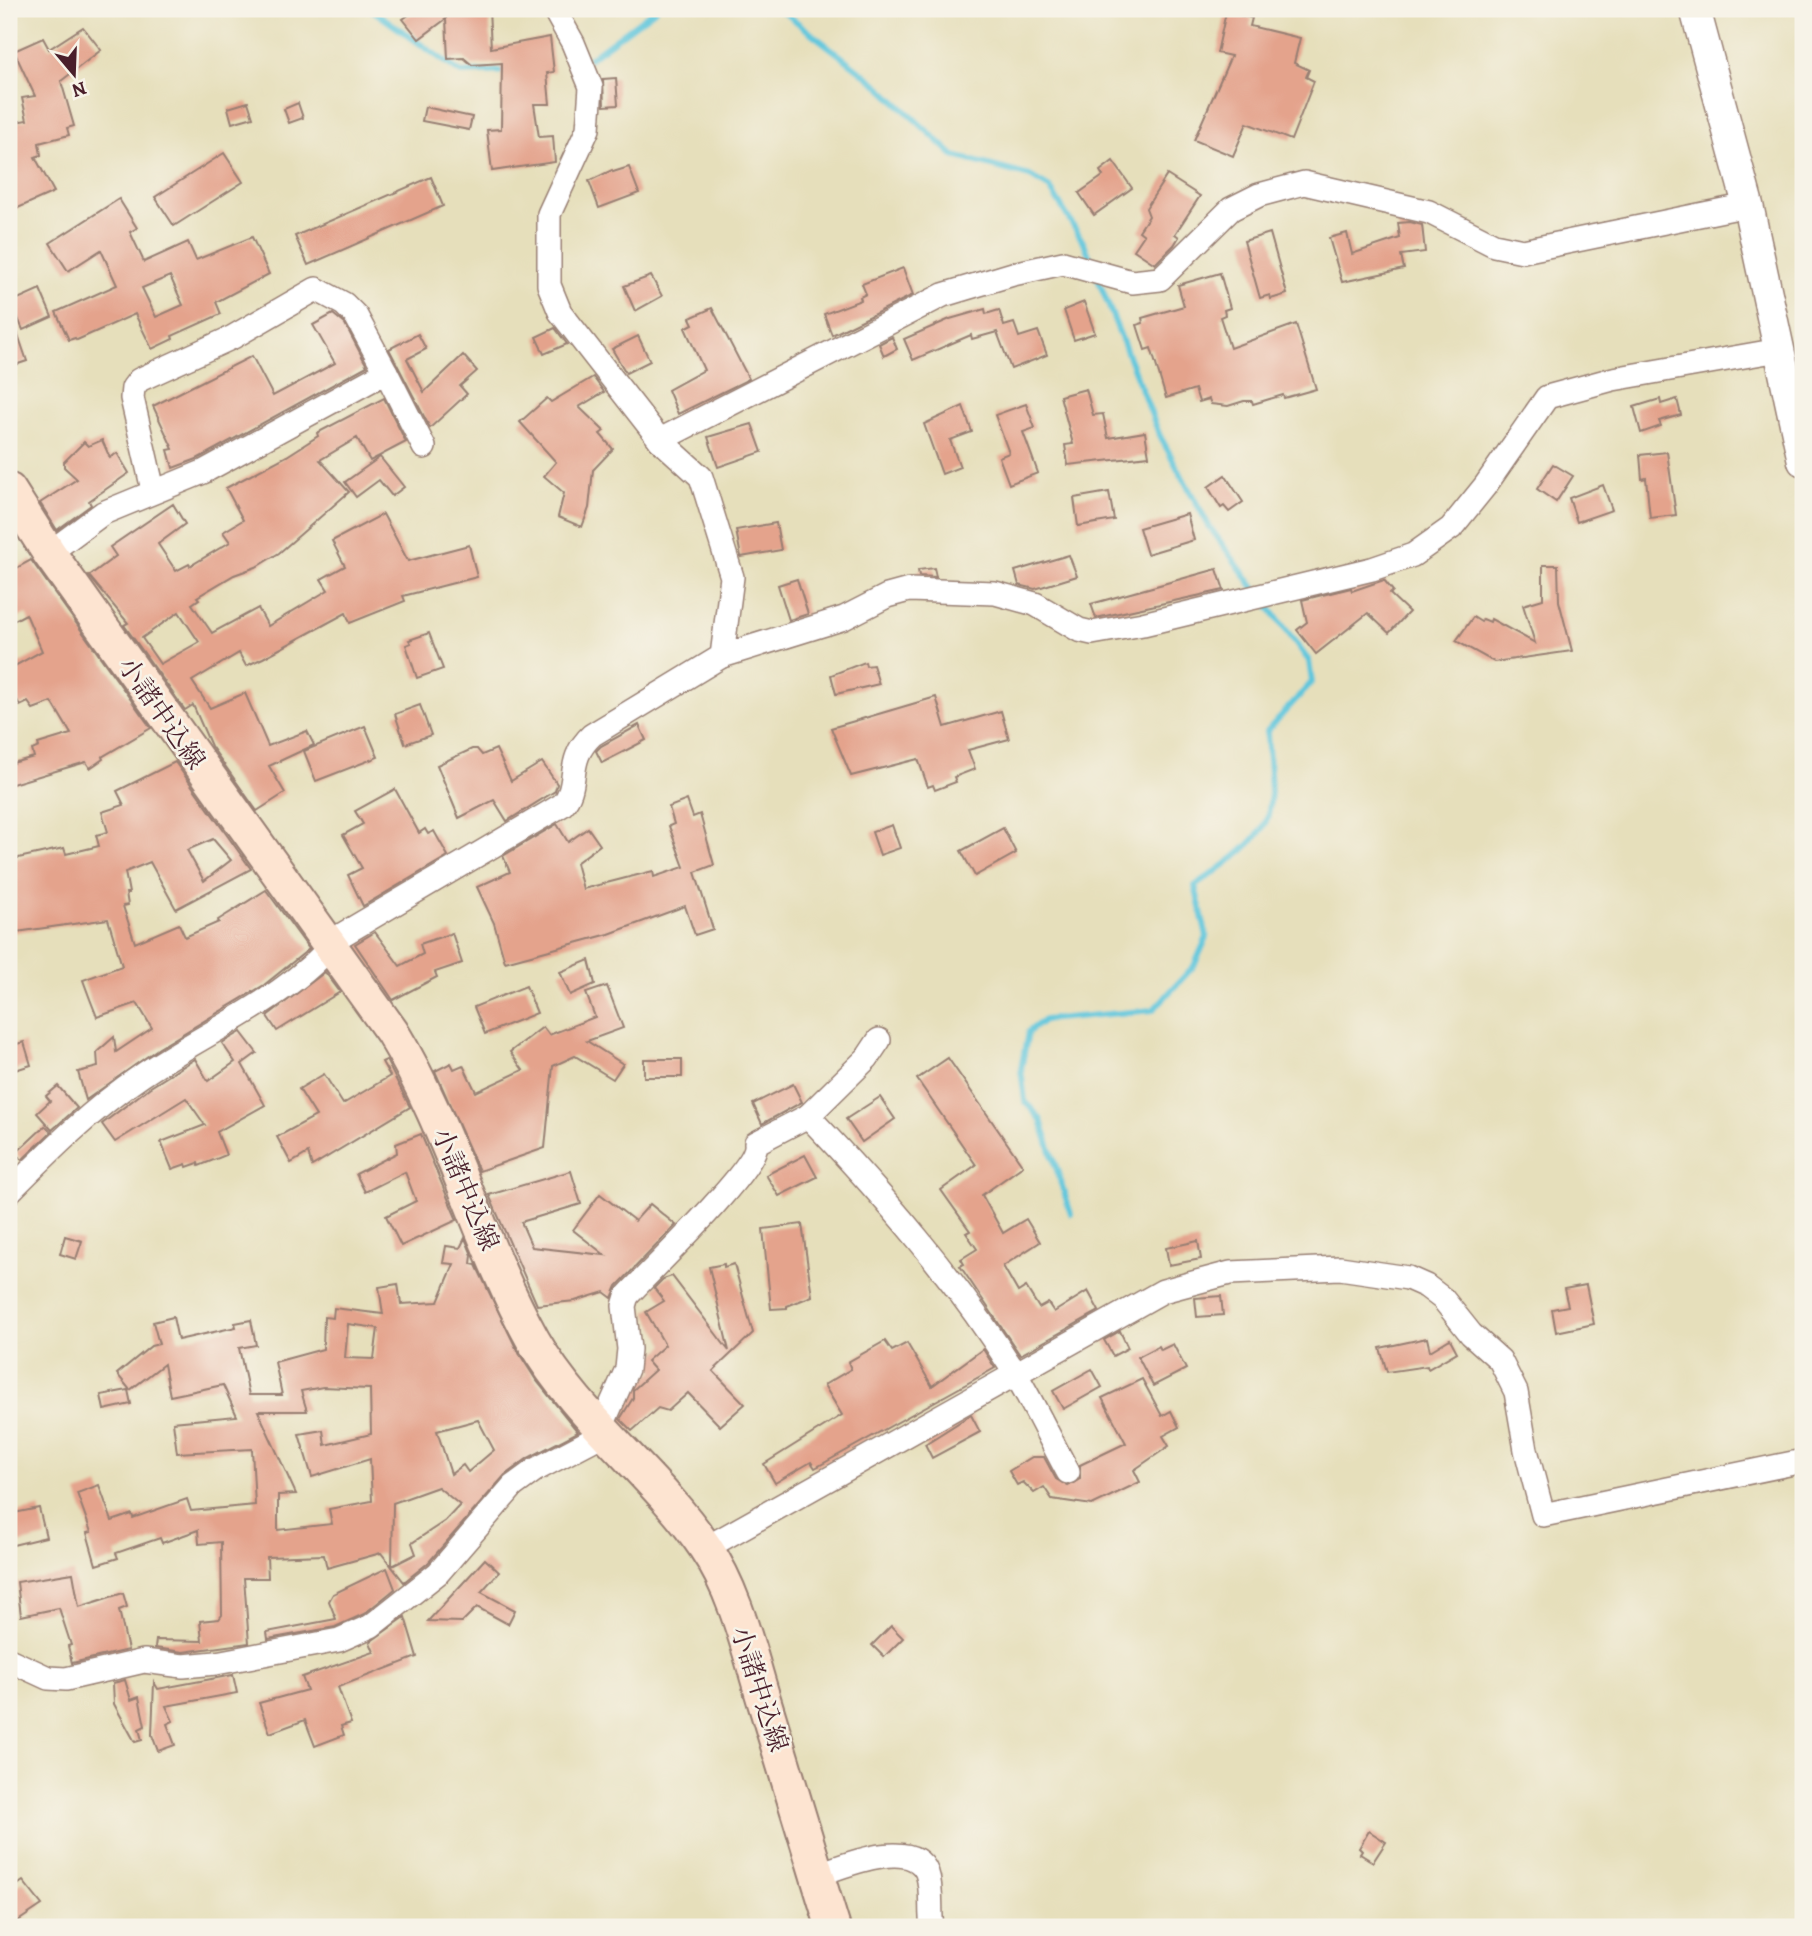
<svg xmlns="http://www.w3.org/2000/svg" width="1812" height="1936" font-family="Alegreya,'Noto Serif JP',serif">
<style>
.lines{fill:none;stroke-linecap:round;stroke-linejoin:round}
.stream{stroke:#5fc6dc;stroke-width:6}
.building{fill:#e4a38c;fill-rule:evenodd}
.minor-casing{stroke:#987f73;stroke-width:26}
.tertiary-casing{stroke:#987f73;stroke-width:33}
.secondary-casing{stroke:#987f73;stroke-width:37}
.minor{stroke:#fff;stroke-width:23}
.tertiary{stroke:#fff;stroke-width:30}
.secondary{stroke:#fde4d1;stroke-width:33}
.labels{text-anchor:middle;stroke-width:5;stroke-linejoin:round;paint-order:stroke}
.street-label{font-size:26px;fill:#4a1f2b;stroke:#f7f3e8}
</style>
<rect width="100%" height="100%" fill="#f7f3e8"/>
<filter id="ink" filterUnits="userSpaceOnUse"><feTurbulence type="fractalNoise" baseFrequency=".0143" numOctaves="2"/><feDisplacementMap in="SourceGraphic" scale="14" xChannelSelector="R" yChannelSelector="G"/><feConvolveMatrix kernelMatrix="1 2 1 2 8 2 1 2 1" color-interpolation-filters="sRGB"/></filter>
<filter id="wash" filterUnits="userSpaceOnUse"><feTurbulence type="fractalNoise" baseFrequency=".00686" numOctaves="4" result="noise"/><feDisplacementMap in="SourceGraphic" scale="28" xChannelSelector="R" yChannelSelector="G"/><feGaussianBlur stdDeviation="1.57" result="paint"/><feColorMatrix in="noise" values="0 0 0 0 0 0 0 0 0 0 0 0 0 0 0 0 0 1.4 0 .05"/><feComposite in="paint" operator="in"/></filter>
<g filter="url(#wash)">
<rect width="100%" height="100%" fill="#e6dfbb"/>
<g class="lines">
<g class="stream">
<polyline points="371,9 461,73 510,71"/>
<polyline points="780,9 877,84 954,156 1030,176 1050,188 1085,245 1093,265"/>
<polyline points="590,58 656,9"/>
<polyline points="1098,279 1160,436 1209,526 1257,592"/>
<path d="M 1071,1214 L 1041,1120 L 1025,1101 L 1021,1069 L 1028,1032 L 1044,1020 L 1153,1010 L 1194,966 L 1207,937 L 1195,886 C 1215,872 1248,850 1262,829 C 1278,804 1267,759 1267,731 L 1312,682 L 1309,661 L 1264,600"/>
</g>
</g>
<g id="blocks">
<g class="building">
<polygon points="417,9 489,9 491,48 550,37 554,72 547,73 550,104 534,104 539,137 553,136 555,162 492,171 487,130 501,129 502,63 472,65 464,58 448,59 446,19 419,39 403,19"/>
<polygon points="1226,12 1252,18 1250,26 1300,38 1294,63 1309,70 1306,77 1314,81 1291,140 1247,123 1233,156 1194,140 1231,56 1217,53"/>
<polygon points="83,27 101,50 61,81 74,126 67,128 69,135 39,143 41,155 35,157 54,192 9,212 9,123 27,120 22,98 35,96 14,51 43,38 49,49"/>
<polygon points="616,78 618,105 604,106 603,79"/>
<polygon points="248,102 253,117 232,123 228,108"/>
<polygon points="298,103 303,118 289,123 284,109"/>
<polygon points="425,107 472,117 469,130 422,121"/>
<polygon points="224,153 243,182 174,226 155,197"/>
<polygon points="1113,161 1132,188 1094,215 1079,193 1103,176 1100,171"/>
<polygon points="629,167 639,193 599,208 589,181 612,170 613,172"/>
<polygon points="1167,175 1200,196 1175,234 1179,237 1174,245 1155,264 1134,250 1144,235 1139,231 1149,216 1146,208"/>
<polygon points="431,177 443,206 308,265 295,236"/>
<path d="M 119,199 L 137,228 L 130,232 L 144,262 L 188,242 L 196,260 L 252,237 L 269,274 L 216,302 L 221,314 L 172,336 L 173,339 L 152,349 L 135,314 L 77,340 L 75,338 L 69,340 L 56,312 L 117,285 L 101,250 L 68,271 L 50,243 ZM 170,276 L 183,305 L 156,317 L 142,288 Z"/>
<polygon points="1410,222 1422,225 1425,252 1401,255 1404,269 1342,282 1329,238 1347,233 1352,254 1400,238 1398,223"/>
<polygon points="1270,233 1287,294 1271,299 1270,295 1260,298 1244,241"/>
<polygon points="903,268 913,295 832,335 824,314 861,300 860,297 866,294 862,284"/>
<polygon points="1220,273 1230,308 1224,310 1225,315 1220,317 1230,348 1296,324 1316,389 1284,398 1283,395 1253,404 1252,401 1244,401 1228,406 1211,404 1209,399 1199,402 1195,389 1166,398 1151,348 1145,350 1137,325 1143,323 1142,318 1184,306 1178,285"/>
<polygon points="651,276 662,296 635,311 624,286"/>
<polygon points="40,289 52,317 23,330 11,302"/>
<polygon points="1084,302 1095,333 1074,340 1064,310"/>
<polygon points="712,308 749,379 678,414 668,390 704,370 685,328 693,324 690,318"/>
<polygon points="985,309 986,314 999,310 1004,326 1014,323 1019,337 1038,331 1047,355 1011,369 997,332 972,339 971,335 913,360 904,339 950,319"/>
<polygon points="11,314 27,361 9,367 9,315"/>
<polygon points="333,314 345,324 367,366 197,459 173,468 168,450 173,449 153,406 252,356 273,396 335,363 313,325"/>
<polygon points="555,328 567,344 544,354 536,337"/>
<polygon points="418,334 426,349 407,359 424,392 463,355 477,371 460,386 467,394 430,428 389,349"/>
<polygon points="638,336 650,361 626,373 612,349"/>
<polygon points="892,337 897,349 884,356 879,344"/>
<polygon points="593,377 604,392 579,407 604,431 600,434 613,449 593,470 589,508 582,527 558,517 564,493 544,476 556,462 520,422 547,398 551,402"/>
<polygon points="1086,389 1093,415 1103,414 1108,438 1145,432 1149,456 1068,465 1065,445 1073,444 1060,396"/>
<path d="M 384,398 L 406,442 L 370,461 L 357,438 L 320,460 L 349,492 L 279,553 L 256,567 L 234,575 L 197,597 L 199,599 L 192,604 L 212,633 L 258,608 L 268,626 L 328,590 L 321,579 L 345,566 L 332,541 L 383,514 L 408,561 L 469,545 L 477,577 L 403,596 L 405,601 L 350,623 L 346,613 L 263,658 L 246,666 L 239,653 L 192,681 L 210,708 L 245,693 L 268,746 L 307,731 L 314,745 L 269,766 L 285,793 L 257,811 L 211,746 L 193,705 L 185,710 L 124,625 L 128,623 L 89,576 L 116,556 L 110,547 L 173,504 L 185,524 L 158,544 L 176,571 L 189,564 L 190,566 L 230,542 L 223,532 L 243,520 L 226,488 L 287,456 L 318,436 L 317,433 ZM 179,612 L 199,642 L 160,664 L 142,638 Z"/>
<polygon points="1660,399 1661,404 1677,399 1681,415 1659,421 1661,426 1641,433 1634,407"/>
<polygon points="1026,404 1035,428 1023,432 1038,473 1009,484 999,457 1009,453 995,415"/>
<polygon points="963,406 972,432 950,440 960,467 942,474 924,424"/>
<polygon points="752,424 762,452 718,467 708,437"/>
<polygon points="102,440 110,458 117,453 129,473 89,501 91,505 57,530 40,503 77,479 64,467 64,462 84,442 88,446"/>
<polygon points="1667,452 1676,515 1650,518 1646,478 1642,479 1640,455"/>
<polygon points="380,457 404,487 392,496 379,480 356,497 345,482"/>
<polygon points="1553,464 1573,476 1556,502 1537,489"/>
<polygon points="1225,475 1243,502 1229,512 1224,506 1221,508 1208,487"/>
<polygon points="1603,485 1612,510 1577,522 1569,498"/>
<polygon points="1109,492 1114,520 1078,526 1074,498"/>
<polygon points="1187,514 1194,540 1147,554 1139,528"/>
<polygon points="776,523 781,550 741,557 736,530"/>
<polygon points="1069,555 1077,576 1035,589 1019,585 1015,571"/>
<polygon points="31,560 151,728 102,757 103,759 90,768 86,762 9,785 9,764 34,757 32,750 39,747 38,744 71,734 52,702 33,709 28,702 20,706 17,700 9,705 9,669 42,651 26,614 9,623 9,572"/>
<polygon points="1543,565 1558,565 1559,601 1572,651 1494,662 1456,641 1473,617 1481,622 1483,619 1490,622 1491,619 1535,643 1523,605 1543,599"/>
<polygon points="934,568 936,577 919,576 918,570"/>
<polygon points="1217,569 1224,590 1096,618 1091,604"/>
<polygon points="797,579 808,614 789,620 778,585"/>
<polygon points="1384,580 1393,591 1390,594 1409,612 1389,633 1368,613 1316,654 1297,630 1307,622 1302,600 1351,588 1352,591"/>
<polygon points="429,633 443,669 417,678 406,645 411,643 409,640"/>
<polygon points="865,662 866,666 873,665 879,684 836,694 831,675"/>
<polygon points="936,697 945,727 1001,711 1009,739 968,750 975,769 954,777 956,782 935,790 933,785 928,787 918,759 851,776 831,728"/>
<polygon points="420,705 431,735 405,744 395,714"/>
<polygon points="639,725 646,740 602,763 596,751 601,746"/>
<polygon points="365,726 378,757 316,781 304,751"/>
<polygon points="472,749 477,749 482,755 496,749 511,781 542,762 557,784 555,791 507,821 494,800 459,818 437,765"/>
<path d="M 175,762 L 251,869 L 176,909 L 150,862 L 125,872 L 129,893 L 126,893 L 128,905 L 123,906 L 135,943 L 179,924 L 185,937 L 219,922 L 218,920 L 266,890 L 309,949 L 264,985 L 159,1048 L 86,1100 L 78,1072 L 98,1067 L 97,1052 L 114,1037 L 116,1052 L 152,1028 L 137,1003 L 97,1017 L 90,999 L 83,980 L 122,966 L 108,919 L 9,933 L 9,860 L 64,848 L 66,854 L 99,846 L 96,835 L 108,832 L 102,812 L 124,805 L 117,791 ZM 213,839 L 231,860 L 204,881 L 187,850 Z"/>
<polygon points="395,789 419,833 425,829 428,834 434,831 448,856 363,906 348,875 362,868 343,835 363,824 355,811"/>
<polygon points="687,800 693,817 700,814 714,865 695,872 713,929 695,935 685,906 609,934 505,962 494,923 477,887 510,872 503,856 557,824 568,842 588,828 600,845 576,863 583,889 653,871 654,877 684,867 669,826 674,824 669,807"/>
<polygon points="892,825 900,848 880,855 872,832"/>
<polygon points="1003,828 1016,853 975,876 961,851"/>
<polygon points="375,932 400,966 423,954 420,944 452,933 462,963 435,972 437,977 393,1000 355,944"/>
<polygon points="589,960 595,984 570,995 560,972"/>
<polygon points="325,972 340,992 277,1031 267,1016"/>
<polygon points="526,986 537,1013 485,1034 474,1007"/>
<polygon points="607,986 623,1028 587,1041 623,1064 613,1079 575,1056 553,1066 545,1148 479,1171 435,1071 451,1063 454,1069 463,1065 476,1092 523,1070 510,1052 543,1027 549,1035 595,1017 586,993"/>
<polygon points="241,1032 257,1053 242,1064 265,1105 217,1132 226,1155 199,1166 198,1163 187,1167 186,1164 172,1169 161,1142 205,1125 186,1098 115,1142 102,1124 149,1088 195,1059 208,1081 235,1062 222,1043"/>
<polygon points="24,1042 31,1065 9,1072 9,1046"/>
<polygon points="948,1058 1023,1166 982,1195 1003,1233 1026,1219 1040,1242 1003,1266 1018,1292 1026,1287 1039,1308 1048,1303 1054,1312 1088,1291 1099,1311 1020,1355 960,1266 964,1264 961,1259 977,1249 966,1233 970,1231 941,1190 976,1165 917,1079"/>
<rect x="644" y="1059" width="38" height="18"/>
<polygon points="386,1060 410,1107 312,1166 308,1153 291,1163 277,1137 316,1116 299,1089 324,1074 343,1104 390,1076 382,1062"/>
<polygon points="793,1084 802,1102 762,1124 753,1104"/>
<polygon points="58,1086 77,1108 52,1130 37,1113 50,1101 46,1096"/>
<polygon points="880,1097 895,1119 862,1142 846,1119"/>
<polygon points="45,1126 51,1132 22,1160 16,1153"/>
<polygon points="421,1134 457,1220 401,1246 386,1216 416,1201 405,1172 365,1192 356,1174 397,1153 396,1144"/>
<polygon points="805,1155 817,1177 779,1196 766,1175"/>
<polygon points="571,1171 581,1204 521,1222 532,1247 605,1255 573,1230 600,1194 635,1221 650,1204 676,1225 617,1286 612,1298 604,1292 575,1301 537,1305 489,1195"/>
<polygon points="802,1224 812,1296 787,1306 787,1308 771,1309 763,1229"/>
<polygon points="65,1236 82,1241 76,1259 60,1254"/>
<path d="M 465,1238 L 472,1255 L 471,1264 L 476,1265 L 517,1350 L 536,1380 L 578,1432 L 528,1458 L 505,1475 L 428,1563 L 404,1582 L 381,1553 L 327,1568 L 324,1555 L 267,1557 L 268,1578 L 244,1578 L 249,1643 L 183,1652 L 155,1648 L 156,1640 L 202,1641 L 200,1621 L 219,1619 L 222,1615 L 221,1542 L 199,1544 L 198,1530 L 162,1543 L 160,1538 L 116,1553 L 118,1558 L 96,1565 L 87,1533 L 91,1532 L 77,1493 L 99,1485 L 112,1521 L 132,1514 L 133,1518 L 187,1499 L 191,1511 L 255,1505 L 252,1449 L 177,1453 L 173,1422 L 237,1416 L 223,1385 L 170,1396 L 164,1364 L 130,1390 L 117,1374 L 151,1346 L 159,1344 L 153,1322 L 173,1317 L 178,1340 L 236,1327 L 235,1323 L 251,1320 L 256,1345 L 239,1348 L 249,1395 L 282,1395 L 275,1362 L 323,1349 L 324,1317 L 333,1318 L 334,1308 L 383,1314 L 379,1287 L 398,1284 L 401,1304 L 438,1302 L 454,1264 L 443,1263 L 446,1246 L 460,1248 ZM 348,1324 L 378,1328 L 374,1359 L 345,1358 ZM 323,1387 L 370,1389 L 371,1434 L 325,1445 L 323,1430 L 299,1434 L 312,1477 L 370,1459 L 372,1501 L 329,1509 L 332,1524 L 278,1530 L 278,1495 L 296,1494 L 258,1411 L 307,1411 L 301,1391 ZM 478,1420 L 494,1450 L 468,1472 L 463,1465 L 451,1474 L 437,1431 ZM 438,1487 L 460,1505 L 445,1521 L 412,1543 L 416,1554 L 392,1566 L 393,1503 Z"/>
<polygon points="1198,1241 1201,1259 1169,1265 1166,1248"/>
<polygon points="724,1264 724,1267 734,1264 753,1333 713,1371 745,1404 720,1426 688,1393 668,1411 658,1408 632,1431 620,1419 633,1398 633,1390 655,1370 647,1361 665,1345 646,1312 664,1301 654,1288 663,1279 672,1276 729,1351 709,1267"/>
<polygon points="1586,1285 1594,1324 1556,1332 1552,1309 1568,1306 1564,1289"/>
<polygon points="1221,1296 1223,1315 1197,1317 1195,1298"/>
<polygon points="1120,1331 1128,1348 1113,1356 1104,1340"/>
<polygon points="1427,1338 1430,1351 1450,1339 1457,1352 1428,1369 1427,1366 1387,1372 1380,1348"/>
<polygon points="885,1341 892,1351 907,1343 932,1386 983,1349 995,1368 815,1468 811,1462 775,1483 764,1464 842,1415 824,1385 851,1369 848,1362"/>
<polygon points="1173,1344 1186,1369 1153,1386 1138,1357 1159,1346 1161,1350"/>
<polygon points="1092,1369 1102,1387 1063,1409 1053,1391"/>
<polygon points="1142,1379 1162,1416 1171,1411 1179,1427 1163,1436 1169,1446 1134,1470 1140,1482 1092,1505 1052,1499 1044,1487 1034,1493 1023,1482 1017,1485 1009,1471 1032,1457 1044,1457 1056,1479 1068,1486 1080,1479 1080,1465 1126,1443 1102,1398"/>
<polygon points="128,1390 131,1404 104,1410 101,1395"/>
<polygon points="971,1415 980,1432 932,1458 925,1444"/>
<polygon points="39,1508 46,1537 9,1546 9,1514"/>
<polygon points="485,1559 499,1572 481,1592 515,1610 508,1624 477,1607 462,1622 428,1621"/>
<polygon points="387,1568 395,1589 364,1614 335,1627 268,1639 267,1632 336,1619 329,1601 333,1594"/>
<polygon points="73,1573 79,1607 123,1593 127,1607 119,1610 128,1650 72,1663 68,1646 71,1645 59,1608 21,1616 17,1582"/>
<polygon points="405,1617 417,1657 338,1687 351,1723 341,1726 344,1735 315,1746 305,1720 270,1733 259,1703 307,1690 302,1677 374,1652 370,1642"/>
<polygon points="891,1626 903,1638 884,1657 872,1645"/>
<polygon points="233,1675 237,1693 166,1706 173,1721 167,1724 175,1745 158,1751 152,1735 154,1682 158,1689"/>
<polygon points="125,1680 131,1700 139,1697 145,1726 139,1729 142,1740 135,1742 114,1704 113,1683"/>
<polygon points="1369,1831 1386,1842 1373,1862 1360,1854 1362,1851 1359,1848"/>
<polygon points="23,1881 42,1905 9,1927 9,1891"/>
</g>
</g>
</g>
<g filter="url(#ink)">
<use href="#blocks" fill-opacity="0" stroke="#987f73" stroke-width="2"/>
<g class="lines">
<g class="minor-casing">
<g id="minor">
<polyline points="554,9 573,43 591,87 588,129 549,214 549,285 560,312 660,440"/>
<polyline points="153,490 132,398 133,388 139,380 233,337 316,289 344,304 356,316 386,372"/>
<polyline points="49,553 103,513 203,472 386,372 424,447"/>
<polyline points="722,656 844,618 887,596 909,590 995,593 1035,604 1079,630 1092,633 1143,624 1372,569 1413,555 1451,528 1485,486 1547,397 1613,379 1779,350"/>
<polyline points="808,1116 867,1058 879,1040"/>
<path d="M 9,1192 C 50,1151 92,1109 141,1076 C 206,1031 289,999 340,936 L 562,805 C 581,785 564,761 592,735 L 722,656 L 732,577 L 701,477 L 660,440 L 943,295 L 1013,274 L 1063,263 L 1132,282 L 1160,279 L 1231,209 L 1259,195 L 1304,183 L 1429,212 L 1494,245 L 1523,251 L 1748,205"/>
<polyline points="706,1548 1163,1291 1230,1273 1340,1268 1408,1278 1426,1286 1443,1299 1471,1334 1500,1360 1516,1392 1526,1450 1543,1515 1803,1461"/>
<path d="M 9,1660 L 48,1678 L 66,1679 L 144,1661 L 183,1666 L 216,1663 L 339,1640 L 371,1626 L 438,1573 L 513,1486 L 535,1470 L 592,1440 L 600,1430 L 627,1369 L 629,1349 L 624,1306 L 627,1296 C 649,1272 759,1167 756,1143 L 808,1116 C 884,1196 957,1280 1015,1373 C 1034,1405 1050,1439 1068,1472"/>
<path d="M 817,1875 C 843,1866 913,1836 927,1873 C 933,1890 929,1910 932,1927"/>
</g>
</g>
<g class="tertiary-casing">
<polyline id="tertiary" points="1695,9 1748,205 1803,461"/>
</g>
<g class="secondary-casing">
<path id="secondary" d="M 9,490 L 49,553 L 392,1032 C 451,1129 478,1241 533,1340 C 578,1419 654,1472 705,1547 C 736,1592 749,1652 765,1704 C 788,1779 810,1853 833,1927"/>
</g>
<use href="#minor" class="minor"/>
<use href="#tertiary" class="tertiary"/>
<use href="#secondary" class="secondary"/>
</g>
</g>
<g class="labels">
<g class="street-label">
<text transform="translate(162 713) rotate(55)" y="9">小諸中込線</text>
<text transform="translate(466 1189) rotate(67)" y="9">小諸中込線</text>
<text transform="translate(760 1689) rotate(72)" y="9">小諸中込線</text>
</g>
</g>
<rect width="1812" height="1936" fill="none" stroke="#f7f3e8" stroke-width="35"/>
<g transform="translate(74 74) rotate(161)" stroke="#f7f3e8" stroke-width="5" paint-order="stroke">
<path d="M0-5L12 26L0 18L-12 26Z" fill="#4a1f2b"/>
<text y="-10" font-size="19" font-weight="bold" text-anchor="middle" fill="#4a1f2b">N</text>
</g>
</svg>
